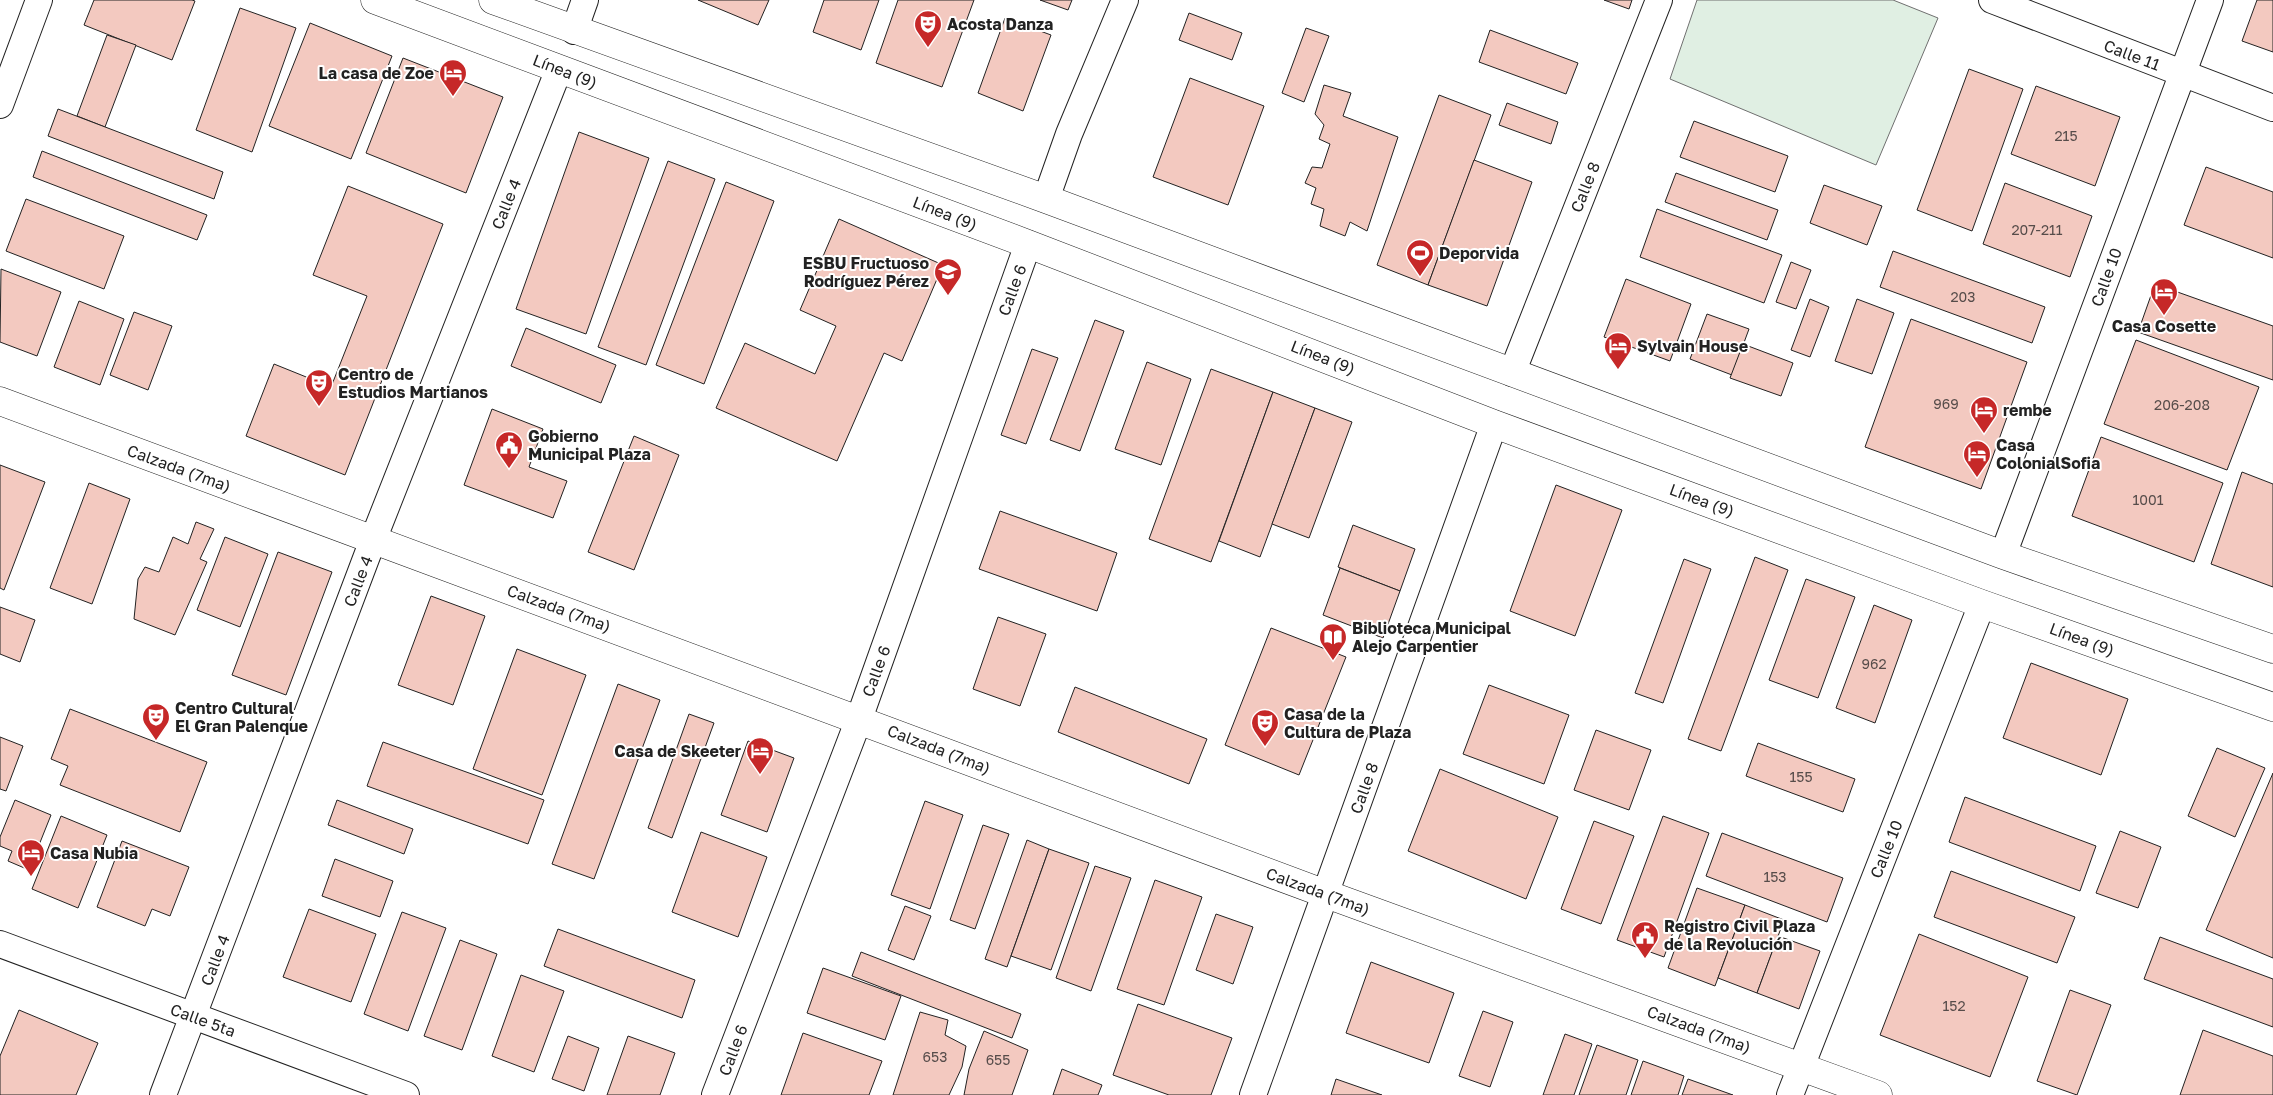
<svg xmlns="http://www.w3.org/2000/svg" width="2273" height="1095" font-family="'Golos Text',sans-serif">
<style>
.green{fill:#e0efe3;stroke:#6f6f6f}
.building{fill:#f3c9c0;stroke:#222}
.lines{fill:none;stroke-linecap:round;stroke-linejoin:round}
.street-casing{stroke:#222;stroke-width:28}
.secondary-casing{stroke:#222;stroke-width:29}
.primary-casing{stroke:#222;stroke-width:29}
.street{stroke:#fff;stroke-width:26}
.secondary{stroke:#fff;stroke-width:28}
.primary{stroke:#fff;stroke-width:28}
.labels{text-anchor:middle;stroke-width:4;stroke-linejoin:round;paint-order:stroke}
.number-label{font-size:14px;fill:#564c4a}
.poi-label{font-size:16px;font-weight:bold;fill:#222;stroke:#fff;text-anchor:start}
.street-label{font-size:16px;fill:#222;stroke:#fff}
</style>
<rect width="100%" height="100%" fill="#fff"/>
<polygon class="green" points="1697,0 1893,0 1938,18 1876,165 1670,79"/>
<g class="building">
<polygon points="94,0 192,0 195,1 172,60 84,25"/>
<polygon points="698,0 769,0 758,25"/>
<polygon points="824,0 879,0 861,50 813,32"/>
<polygon points="898,0 974,0 942,87 876,63"/>
<polygon points="1040,0 1072,0 1068,10"/>
<polygon points="1604,0 1632,0 1629,9"/>
<polygon points="2257,0 2273,0 2273,52 2242,41"/>
<polygon points="240,8 296,28 252,152 196,130"/>
<polygon points="1189,13 1242,33 1232,60 1179,40"/>
<polygon points="1005,18 1051,35 1023,111 978,93"/>
<polygon points="310,23 392,56 351,159 269,126"/>
<polygon points="1306,28 1329,36 1304,102 1282,93"/>
<polygon points="1490,30 1578,63 1566,94 1479,62"/>
<polygon points="107,35 136,45 105,127 77,116"/>
<polygon points="403,58 503,97 466,193 366,153"/>
<polygon points="1969,69 2023,89 1972,231 1917,210"/>
<polygon points="1190,78 1264,106 1228,205 1153,177"/>
<polygon points="1324,85 1351,93 1343,116 1398,137 1367,231 1350,222 1345,236 1320,226 1324,209 1311,204 1316,188 1305,183 1312,167 1322,168 1330,144 1319,139 1324,125 1315,114"/>
<polygon points="2036,86 2120,117 2095,186 2011,154"/>
<polygon points="1439,95 1491,115 1428,285 1377,265"/>
<polygon points="1507,103 1558,122 1551,144 1499,125"/>
<polygon points="58,109 223,172 214,199 48,136"/>
<polygon points="1694,121 1788,156 1775,192 1680,157"/>
<polygon points="579,132 649,158 586,334 516,309"/>
<polygon points="42,151 207,215 197,240 33,177"/>
<polygon points="1474,160 1532,182 1487,306 1428,285"/>
<polygon points="668,161 715,179 646,365 598,347"/>
<polygon points="2206,167 2273,192 2273,258 2184,225"/>
<polygon points="1676,173 1778,210 1767,240 1665,202"/>
<polygon points="726,182 774,201 704,384 656,365"/>
<polygon points="2005,183 2092,216 2070,277 1983,244"/>
<polygon points="1824,185 1882,206 1867,245 1810,223"/>
<polygon points="348,186 443,224 345,475 246,436 274,364 331,387 367,296 313,275"/>
<polygon points="26,199 124,236 104,289 6,251"/>
<polygon points="1657,209 1782,255 1764,303 1640,257"/>
<polygon points="839,219 943,265 902,361 884,353 837,461 716,408 745,343 815,374 836,326 800,310"/>
<polygon points="1893,251 2045,307 2032,343 1880,287"/>
<polygon points="1791,262 1811,270 1796,309 1776,302"/>
<polygon points="1,269 61,292 37,356 0,342"/>
<polygon points="1626,279 1691,304 1670,361 1604,337"/>
<polygon points="2155,284 2273,326 2273,380 2138,332"/>
<polygon points="1810,299 1829,307 1810,357 1791,350"/>
<polygon points="1857,299 1894,313 1872,374 1835,361"/>
<polygon points="79,301 124,319 100,385 54,367"/>
<polygon points="134,312 172,326 148,390 110,375"/>
<polygon points="1707,314 1749,329 1732,375 1690,359"/>
<polygon points="1911,319 2027,362 1981,489 1865,447"/>
<polygon points="1095,320 1124,331 1080,451 1050,440"/>
<polygon points="526,328 616,365 601,403 511,366"/>
<polygon points="2136,340 2259,387 2227,470 2104,424"/>
<polygon points="1743,344 1793,363 1781,396 1730,378"/>
<polygon points="1032,349 1058,358 1026,444 1001,435"/>
<polygon points="1147,362 1191,379 1161,465 1115,449"/>
<polygon points="1211,369 1273,392 1211,562 1149,539"/>
<polygon points="1273,392 1315,408 1260,557 1219,541"/>
<polygon points="1315,408 1352,422 1309,538 1272,524"/>
<polygon points="492,409 543,429 529,467 567,481 553,518 464,485"/>
<polygon points="634,436 679,455 634,570 588,552"/>
<polygon points="2101,437 2223,483 2194,562 2072,516"/>
<polygon points="0,465 45,482 4,590 0,588"/>
<polygon points="2242,472 2273,484 2273,587 2211,564"/>
<polygon points="89,483 130,499 92,604 50,588"/>
<polygon points="1556,485 1622,510 1575,636 1510,611"/>
<polygon points="1000,511 1117,553 1097,611 979,569"/>
<polygon points="196,522 214,529 200,559 207,562 175,635 134,619 138,579 145,567 159,572 173,537 188,544"/>
<polygon points="1353,525 1415,549 1400,591 1338,567"/>
<polygon points="225,537 268,554 240,627 197,610"/>
<polygon points="278,552 332,572 286,695 232,675"/>
<polygon points="1755,557 1788,570 1721,751 1688,739"/>
<polygon points="1684,559 1711,569 1663,703 1635,693"/>
<polygon points="1340,568 1400,591 1383,638 1323,615"/>
<polygon points="1806,579 1855,597 1818,698 1769,680"/>
<polygon points="431,596 485,616 453,705 398,685"/>
<polygon points="1874,605 1912,620 1875,723 1836,708"/>
<polygon points="0,607 35,620 20,662 0,654"/>
<polygon points="998,617 1046,634 1020,706 973,689"/>
<polygon points="1271,628 1346,657 1299,775 1225,745"/>
<polygon points="517,649 586,675 542,795 473,769"/>
<polygon points="2031,663 2128,699 2101,775 2003,738"/>
<polygon points="618,684 660,700 594,879 552,864"/>
<polygon points="1489,685 1569,715 1544,784 1463,754"/>
<polygon points="1075,687 1207,739 1189,784 1058,732"/>
<polygon points="70,709 207,762 180,832 60,785 68,766 51,759"/>
<polygon points="689,714 714,723 672,838 648,828"/>
<polygon points="1596,730 1651,750 1629,810 1574,790"/>
<polygon points="0,737 23,746 6,791 0,789"/>
<polygon points="748,741 794,758 767,832 721,815"/>
<polygon points="383,742 544,800 528,844 367,786"/>
<polygon points="1758,743 1855,779 1843,812 1746,776"/>
<polygon points="2217,748 2265,768 2235,837 2188,816"/>
<polygon points="1440,769 1558,817 1526,899 1408,851"/>
<polygon points="2273,773 2273,958 2206,930"/>
<polygon points="1965,797 2096,846 2080,891 1949,842"/>
<polygon points="15,800 51,815 29,870 8,861 12,851 0,846 0,837"/>
<polygon points="337,800 413,829 404,854 328,825"/>
<polygon points="925,801 963,815 930,909 891,895"/>
<polygon points="61,816 107,835 78,908 32,889"/>
<polygon points="1663,816 1709,833 1664,957 1617,940"/>
<polygon points="1594,821 1634,836 1601,924 1561,909"/>
<polygon points="983,825 1009,834 975,929 950,920"/>
<polygon points="2120,831 2161,847 2138,908 2096,893"/>
<polygon points="701,832 767,857 738,937 672,912"/>
<polygon points="1722,833 1843,878 1827,922 1706,876"/>
<polygon points="1027,840 1049,849 1007,967 985,959"/>
<polygon points="122,841 189,867 170,916 152,909 145,926 97,907"/>
<polygon points="1049,849 1089,863 1051,970 1011,956"/>
<polygon points="335,859 393,881 380,917 322,896"/>
<polygon points="1095,866 1131,878 1091,991 1056,978"/>
<polygon points="1951,871 2075,917 2057,963 1934,917"/>
<polygon points="1155,880 1202,897 1164,1005 1117,989"/>
<polygon points="1697,888 1745,905 1715,986 1668,968"/>
<polygon points="1745,905 1784,920 1757,993 1718,978"/>
<polygon points="905,906 931,916 914,960 888,950"/>
<polygon points="309,909 376,934 351,1002 283,977"/>
<polygon points="402,912 446,928 408,1031 364,1014"/>
<polygon points="1216,914 1253,927 1233,984 1196,970"/>
<polygon points="558,929 695,980 682,1018 544,966"/>
<polygon points="1919,934 2028,977 1990,1077 1880,1035"/>
<polygon points="1778,936 1820,951 1799,1009 1757,993"/>
<polygon points="2160,937 2273,979 2273,1027 2144,979"/>
<polygon points="460,940 497,954 462,1050 424,1036"/>
<polygon points="861,952 1021,1014 1012,1038 852,976"/>
<polygon points="1371,962 1454,993 1429,1063 1346,1033"/>
<polygon points="823,968 901,996 885,1040 807,1013"/>
<polygon points="521,975 564,991 534,1072 492,1056"/>
<polygon points="2070,990 2111,1005 2077,1095 2037,1081"/>
<polygon points="1138,1004 1232,1038 1211,1095 1169,1095 1113,1075"/>
<polygon points="19,1010 98,1043 76,1095 0,1095 0,1056"/>
<polygon points="1483,1011 1513,1022 1490,1087 1459,1076"/>
<polygon points="920,1012 948,1020 945,1035 966,1046 962,1067 949,1095 893,1095"/>
<polygon points="2203,1030 2273,1056 2273,1095 2180,1095"/>
<polygon points="984,1031 1028,1050 1012,1095 964,1095 969,1069"/>
<polygon points="803,1033 882,1061 869,1095 781,1095"/>
<polygon points="1565,1034 1592,1044 1574,1095 1543,1095"/>
<polygon points="568,1036 599,1048 584,1091 552,1079"/>
<polygon points="628,1036 675,1053 660,1095 607,1095"/>
<polygon points="1597,1045 1638,1060 1626,1095 1579,1095"/>
<polygon points="1643,1061 1684,1076 1678,1095 1631,1095"/>
<polygon points="1062,1069 1102,1085 1098,1095 1053,1095"/>
<polygon points="1336,1079 1382,1095 1331,1095"/>
<polygon points="1688,1079 1733,1095 1682,1095"/>
</g>
<g class="lines">
<g class="street-casing">
<g id="street">
<polyline points="1992,0 2273,108"/>
<polyline points="574,31 585,0"/>
<polyline points="0,105 39,0"/>
<polyline points="1046,199 1069,134 1125,0"/>
<polyline points="1512,373 1659,0"/>
<polyline points="2003,555 2210,0"/>
<polyline points="0,944 406,1095"/>
<polyline points="163,1095 373,540 559,69"/>
<polyline points="715,1095 859,719 1028,244"/>
<polyline points="1253,1095 1494,424"/>
<polyline points="1790,1095 1982,604"/>
</g>
</g>
<g class="secondary-casing">
<polyline id="secondary" points="0,401 1326,894 1878,1095"/>
</g>
<g class="primary-casing">
<g id="primary">
<polyline points="375,0 1028,244 1494,424 1982,604 2273,707"/>
<polyline points="493,0 1046,199 2003,555 2273,649"/>
</g>
</g>
<use href="#street" class="street"/>
<use href="#secondary" class="secondary"/>
<use href="#primary" class="primary"/>
</g>
<defs>
<g id="theatre-pin" transform="scale(1.4375)"><path d="M0 17L-7.5 6A9.5 9.5 0 1 1 7.5 6Z" fill="#c62828" stroke="#fff"/><path d="M-5-5.5Q0-4 5-5.5V0Q5 5 0 6Q-5 5-5 0ZM-3.3-2.5H-1v1.5H-3.3ZM1-2.5H3.3v1.5H1ZM-2.8 1Q0 5.5 2.8 1Z" fill="#fff"/></g>
<g id="hotel-pin" transform="scale(1.4375)"><path d="M0 17L-7.5 6A9.5 9.5 0 1 1 7.5 6Z" fill="#c62828" stroke="#fff"/><path d="M-6-4.5h1.5V1H6V5H4.5V3h-9V5H-6ZM-4 0a1.8 1.8 0 1 1 3.6 0ZM.5 0V-2.5h3Q6-2.5 6 0Z" fill="#fff"/></g>
<g id="stadium-pin" transform="scale(1.4375)"><path d="M0 17L-7.5 6A9.5 9.5 0 1 1 7.5 6Z" fill="#c62828" stroke="#fff"/><path d="M0-5a6.5 5 0 1 0 0 10a6.5 5 0 1 0 0-10ZM-3.5-1.8h7v3.6h-7Z" fill="#fff"/></g>
<g id="school-pin" transform="scale(1.4375)"><path d="M0 17L-7.5 6A9.5 9.5 0 1 1 7.5 6Z" fill="#c62828" stroke="#fff"/><path d="M0-5L7-2L0 1L-7-2ZM-4 1L0 2.5L4 1V4Q0 6-4 4Z" fill="#fff"/></g>
<g id="civic-pin" transform="scale(1.4375)"><path d="M0 17L-7.5 6A9.5 9.5 0 1 1 7.5 6Z" fill="#c62828" stroke="#fff"/><path d="M-.6-6.5H3V-4.5H.6V-3L4-1V1h2V6H-6V1h2V-1L-.6-3ZM-1.2 2.5V6h2.4V2.5Z" fill="#fff"/></g>
<g id="library-pin" transform="scale(1.4375)"><path d="M0 17L-7.5 6A9.5 9.5 0 1 1 7.5 6Z" fill="#c62828" stroke="#fff"/><path d="M-6-4Q-3-5.5-.7-3.5V5Q-3 3-6 4ZM6-4Q3-5.5 .7-3.5V5Q3 3 6 4Z" fill="#fff"/></g>
</defs>
<g fill-rule="evenodd">
<use href="#theatre-pin" x="928" y="24"/>
<use href="#hotel-pin" x="453" y="73"/>
<use href="#stadium-pin" x="1420" y="253"/>
<use href="#school-pin" x="948" y="272"/>
<use href="#hotel-pin" x="2164" y="292"/>
<use href="#hotel-pin" x="1618" y="346"/>
<use href="#theatre-pin" x="319" y="383"/>
<use href="#hotel-pin" x="1984" y="410"/>
<use href="#civic-pin" x="509" y="445"/>
<use href="#hotel-pin" x="1977" y="454"/>
<use href="#library-pin" x="1333" y="637"/>
<use href="#theatre-pin" x="156" y="717"/>
<use href="#theatre-pin" x="1265" y="723"/>
<use href="#hotel-pin" x="760" y="751"/>
<use href="#hotel-pin" x="31" y="853"/>
<use href="#civic-pin" x="1645" y="935"/>
</g>
<g class="labels">
<g class="number-label">
<text x="2066" y="141">215</text>
<text x="2037" y="235">207-211</text>
<text x="1963" y="302">203</text>
<text x="1946" y="409">969</text>
<text x="2182" y="410">206-208</text>
<text x="2148" y="505">1001</text>
<text x="1874" y="669">962</text>
<text x="1801" y="782">155</text>
<text x="1775" y="882">153</text>
<text x="1954" y="1011">152</text>
<text x="935" y="1062">653</text>
<text x="998" y="1065">655</text>
</g>
<g class="poi-label">
<text x="947" y="30">Acosta Danza</text>
<text x="434" y="79" text-anchor="end">La casa de Zoe</text>
<text x="1439" y="259">Deporvida</text>
<text x="929" y="269" text-anchor="end">ESBU Fructuoso<tspan x="929" dy="18">Rodríguez Pérez</tspan></text>
<text x="2164" y="332" text-anchor="middle">Casa Cosette</text>
<text x="1637" y="352">Sylvain House</text>
<text x="338" y="380">Centro de<tspan x="338" dy="18">Estudios Martianos</tspan></text>
<text x="2003" y="416">rembe</text>
<text x="528" y="442">Gobierno<tspan x="528" dy="18">Municipal Plaza</tspan></text>
<text x="1996" y="451">Casa<tspan x="1996" dy="18">ColonialSofia</tspan></text>
<text x="1352" y="634">Biblioteca Municipal<tspan x="1352" dy="18">Alejo Carpentier</tspan></text>
<text x="175" y="714">Centro Cultural<tspan x="175" dy="18">El Gran Palenque</tspan></text>
<text x="1284" y="720">Casa de la<tspan x="1284" dy="18">Cultura de Plaza</tspan></text>
<text x="741" y="757" text-anchor="end">Casa de Skeeter</text>
<text x="50" y="859">Casa Nubia</text>
<text x="1664" y="932">Registro Civil Plaza<tspan x="1664" dy="18">de la Revolución</tspan></text>
</g>
<g class="street-label">
<text transform="translate(2132 55) rotate(21)" y="6">Calle 11</text>
<text transform="translate(565 71) rotate(21)" y="6">Línea (9)</text>
<text transform="translate(1585 187) rotate(-68)" y="6">Calle 8</text>
<text transform="translate(506 204) rotate(-68)" y="6">Calle 4</text>
<text transform="translate(945 213) rotate(21)" y="6">Línea (9)</text>
<text transform="translate(2106 277) rotate(-70)" y="6">Calle 10</text>
<text transform="translate(1012 290) rotate(-70)" y="6">Calle 6</text>
<text transform="translate(1323 357) rotate(21)" y="6">Línea (9)</text>
<text transform="translate(179 468) rotate(20)" y="6">Calzada (7ma)</text>
<text transform="translate(1702 500) rotate(20)" y="6">Línea (9)</text>
<text transform="translate(358 581) rotate(-69)" y="6">Calle 4</text>
<text transform="translate(559 608) rotate(20)" y="6">Calzada (7ma)</text>
<text transform="translate(2082 639) rotate(20)" y="6">Línea (9)</text>
<text transform="translate(876 671) rotate(-70)" y="6">Calle 6</text>
<text transform="translate(939 749) rotate(21)" y="6">Calzada (7ma)</text>
<text transform="translate(1364 788) rotate(-70)" y="6">Calle 8</text>
<text transform="translate(1886 849) rotate(-68)" y="6">Calle 10</text>
<text transform="translate(1318 891) rotate(20)" y="6">Calzada (7ma)</text>
<text transform="translate(215 960) rotate(-69)" y="6">Calle 4</text>
<text transform="translate(203 1020) rotate(20)" y="6">Calle 5ta</text>
<text transform="translate(1699 1029) rotate(20)" y="6">Calzada (7ma)</text>
<text transform="translate(733 1050) rotate(-69)" y="6">Calle 6</text>
</g>
</g>
</svg>
